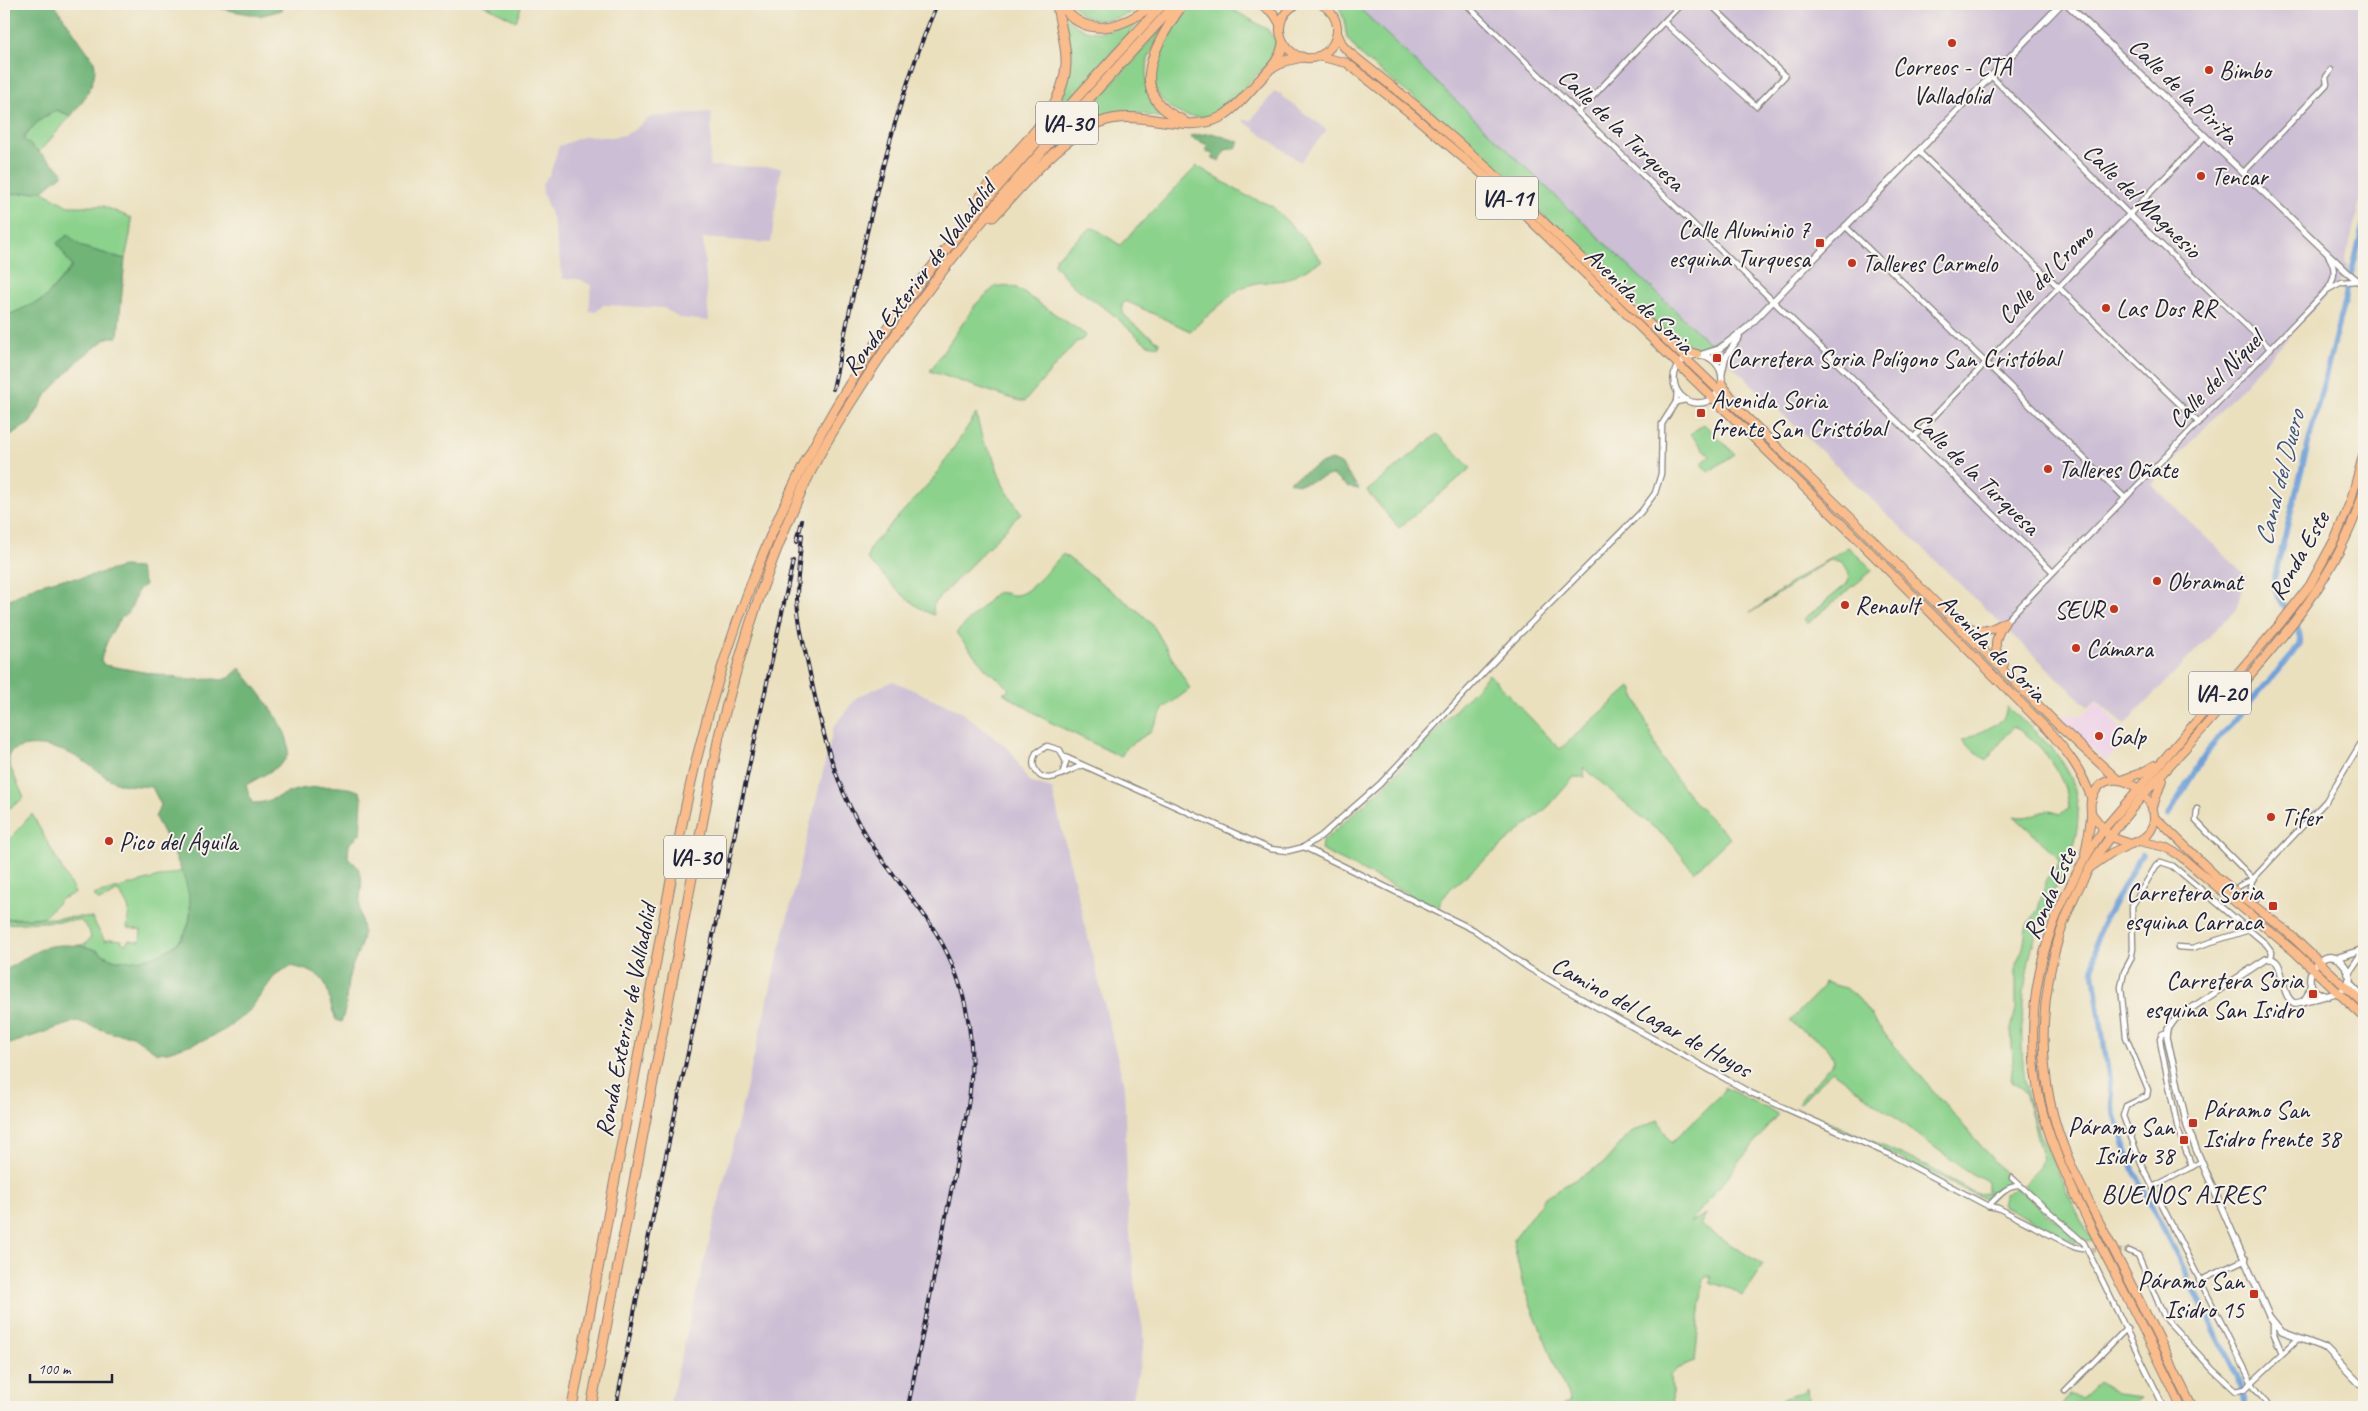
<svg xmlns="http://www.w3.org/2000/svg" width="2368" height="1411" font-family="Caveat,sans-serif">
<style>
.built{fill:#eed0e8}
.industrial{fill:#ccbed4}
.green{fill:#8bd28c;stroke:#567a64}
.forest{fill:#70b478;stroke:#496b5a}
.lines{fill:none;stroke-linecap:round;stroke-linejoin:round}
.canal{stroke:#6fa1da;stroke-width:5.5}
.minor-tunnel{stroke:#c2baa4;stroke-width:4.5;stroke-dasharray:4.5 2;stroke-linecap:butt}
.minor-casing{stroke:#86817c;stroke-width:7}
.tertiary-casing{stroke:#86817c;stroke-width:8}
.primary-casing{stroke:#86817c;stroke-width:10}
.trunk-casing{stroke:#86817c;stroke-width:10}
.motorway-casing{stroke:#86817c;stroke-width:11}
.minor{stroke:#fff;stroke-width:4.5}
.tertiary{stroke:#fff;stroke-width:5.5}
.primary{stroke:#fabc8b;stroke-width:8}
.trunk{stroke:#fabc8b;stroke-width:8}
.motorway{stroke:#fabc8b;stroke-width:9}
.rail-casing{stroke:#22223b;stroke-width:4}
.rail{stroke:#f7f3e8;stroke-width:2;stroke-dasharray:5.5;stroke-linecap:butt}
.poi-dot{fill:#c8321e;stroke:#f7f3e8;stroke-width:2}
.labels{text-anchor:middle;stroke-width:4;stroke-linejoin:round;paint-order:stroke}
.shield{fill:#f7f3e8;stroke:#62616f;stroke-width:1}
.shield-label{font-size:24px;font-weight:bold;fill:#22223b}
.poi-label{font-size:25px;fill:#22223b;stroke:#f7f3e8;text-anchor:start}
.street-label{font-size:25px;fill:#22223b;stroke:#f7f3e8}
.water-label{font-size:26px;font-style:italic;fill:#41557b;stroke:#f7f3e8}
.neighbourhood-label{font-size:26px;letter-spacing:1px;fill:#22223b;stroke:#f7f3e8}
</style>
<rect width="100%" height="100%" fill="#f7f3e8"/>
<filter id="ink" filterUnits="userSpaceOnUse"><feTurbulence type="fractalNoise" baseFrequency=".02" numOctaves="2"/><feDisplacementMap in="SourceGraphic" scale="10" xChannelSelector="R" yChannelSelector="G"/><feConvolveMatrix kernelMatrix="1 2 1 2 8 2 1 2 1" color-interpolation-filters="sRGB"/></filter>
<filter id="wash" filterUnits="userSpaceOnUse"><feTurbulence type="fractalNoise" baseFrequency=".0096" numOctaves="4" result="noise"/><feDisplacementMap in="SourceGraphic" scale="20" xChannelSelector="R" yChannelSelector="G"/><feGaussianBlur stdDeviation="1.12" result="paint"/><feColorMatrix in="noise" values="0 0 0 0 0 0 0 0 0 0 0 0 0 0 0 0 0 1.4 0 .05"/><feComposite in="paint" operator="in"/></filter>
<g filter="url(#wash)">
<rect width="100%" height="100%" fill="#eae0be"/>
<polygon class="built" points="2097,701 2118,726 2123,745 2107,761 2060,722 2058,715 2083,715"/>
<g class="industrial">
<polygon points="1355,4 2364,4 2364,185 2345,262 2349,271 2152,485 2246,576 2236,609 2124,725 2097,700 2088,707"/>
<polygon points="1275,91 1280,94 1281,92 1282,96 1327,130 1300,162 1243,121 1244,119 1251,120"/>
<polygon points="712,112 710,166 781,167 771,243 703,238 709,321 679,318 664,308 603,305 596,312 589,311 591,285 579,279 563,279 553,220 543,194 542,184 550,174 559,146 585,136 611,137 625,135 634,130 650,117"/>
<polygon points="893,681 960,711 1011,751 1029,782 1052,789 1124,1085 1128,1212 1135,1287 1145,1340 1131,1407 669,1407 834,726 857,697"/>
</g>
<g class="green">
<polygon points="483,4 522,4 516,21"/>
<path d="M 1073,4 L 1146,4 C 1124,18 1090,32 1073,4 Z"/>
<path d="M 1187,4 L 1223,4 L 1267,29 L 1277,42 C 1277,58 1263,68 1253,79 C 1241,91 1229,107 1213,114 C 1185,126 1150,102 1153,71 C 1155,48 1174,22 1187,4 Z"/>
<path d="M 1338,4 L 1355,4 L 1709,343 L 1721,338 L 1722,340 C 1707,353 1688,350 1672,340 L 1485,159 L 1422,104 L 1363,58 L 1347,38 L 1344,20 Z"/>
<path d="M 1151,9 L 1049,122 L 1047,120 C 1075,86 1074,53 1060,13 C 1065,16 1070,21 1075,25 C 1103,42 1128,25 1151,9 Z"/>
<polygon points="1166,24 1148,59 1146,81 1173,120 1137,113 1118,114 1046,156"/>
<polygon points="56,110 71,116 39,152 23,140 36,123"/>
<polygon points="1197,166 1245,195 1272,206 1303,237 1322,261 1285,280 1256,283 1240,288 1190,331 1126,301 1122,304 1123,313 1132,323 1159,342 1159,346 1147,344 1138,337 1109,311 1072,285 1054,264 1056,257 1091,228 1096,229 1120,245"/>
<polygon points="42,191 68,206 103,206 131,218 131,230 125,259 82,247 72,266 44,299 4,317 4,195"/>
<polygon points="996,286 1015,287 1086,335 1082,340 1076,342 1025,401 1019,401 930,371 976,304"/>
<path d="M 976,414 L 983,442 L 992,454 L 1003,485 L 1021,513 L 934,603 L 933,610 L 934,615 C 907,605 888,579 867,559 L 871,546 L 933,479 Z"/>
<polygon points="1704,424 1735,454 1708,472 1701,464 1710,456 1690,434"/>
<polygon points="1437,434 1471,468 1399,528 1367,491"/>
<path d="M 1848,547 L 1873,570 L 1807,624 L 1804,619 L 1847,584 L 1849,574 C 1846,563 1838,558 1827,561 L 1750,613 L 1795,580 Z"/>
<path d="M 1063,554 L 1142,614 L 1154,627 L 1190,689 L 1164,708 L 1150,732 L 1126,748 L 1121,757 L 1046,720 L 1003,693 L 1009,691 L 1007,686 L 986,669 L 956,633 L 996,593 C 1004,591 1009,596 1016,595 C 1030,594 1052,565 1063,554 Z"/>
<polygon points="1489,674 1560,749 1631,686 1661,758 1694,802 1730,838 1694,872 1672,843 1583,767 1585,777 1574,777 1548,807 1451,888 1440,902 1439,909 1321,850 1322,842 1383,787"/>
<path d="M 2007,707 C 2033,730 2066,754 2075,790 C 2088,842 2056,878 2039,925 C 2018,984 2014,1074 2039,1133 C 2045,1147 2052,1160 2059,1173 C 2069,1196 2079,1220 2093,1240 L 2083,1241 L 2023,1185 L 2040,1167 L 2043,1160 L 2026,1095 L 2021,1088 L 2011,1082 L 2013,1060 L 2011,1029 L 2016,1009 L 2016,964 L 2023,948 L 2026,928 L 2038,909 L 2047,879 L 2056,869 L 2059,862 L 2058,857 L 2014,816 C 2033,821 2042,805 2060,814 L 2069,809 C 2069,781 2039,737 2013,727 L 1986,761 L 1962,741 L 1997,724 L 2004,718 Z"/>
<polygon points="9,753 9,764 24,798 4,812 4,759"/>
<polygon points="32,814 75,893 61,899 44,917 4,919 4,845"/>
<path d="M 181,871 C 190,882 191,902 190,915 C 187,950 148,964 116,960 C 110,959 102,953 96,950 C 89,947 80,947 73,946 L 86,944 L 91,937 L 89,930 L 80,920 L 4,924 L 4,920 L 81,917 L 92,918 L 105,941 L 110,939 L 122,940 L 122,943 L 126,944 L 128,940 L 140,941 L 141,930 L 127,928 L 129,909 L 119,891 L 99,901 L 93,895 Z"/>
<path d="M 1824,982 L 1845,988 L 1859,999 L 1887,1037 L 2007,1176 L 2009,1181 L 2007,1184 L 1988,1201 L 1795,1107 L 1919,1162 L 1977,1194 L 1987,1193 L 1987,1182 L 1964,1169 L 1832,1071 L 1802,1102 L 1798,1103 L 1834,1061 C 1829,1039 1804,1036 1790,1021 L 1822,988 Z"/>
<polygon points="1724,1087 1778,1114 1690,1223 1706,1214 1700,1225 1763,1265 1742,1296 1733,1290 1710,1282 1711,1276 1707,1276 1703,1280 1695,1362 1677,1369 1671,1375 1673,1407 1560,1407 1570,1401 1523,1286 1513,1240 1546,1196 1603,1164 1629,1134 1658,1120 1671,1143 1725,1091"/>
<polygon points="2016,1188 2078,1239 2075,1243 2002,1205 2005,1193"/>
<polygon points="2099,1382 2116,1395 2141,1398 2129,1407 2060,1407 2069,1395 2081,1399"/>
<path d="M 1807,1388 L 1809,1407 L 1776,1407 C 1782,1393 1798,1398 1807,1388 Z"/>
</g>
<g class="forest">
<path d="M 4,4 L 54,4 L 94,61 C 99,79 83,102 71,116 L 57,110 C 42,116 32,126 23,139 L 62,171 L 62,175 L 42,191 L 4,195 Z"/>
<polygon points="214,4 283,4 282,10 259,16 213,7"/>
<polygon points="1212,133 1239,142 1236,148 1225,150 1220,161 1212,158 1213,154 1206,152 1208,145 1191,138 1190,136"/>
<polygon points="68,235 82,247 125,259 118,337 109,337 82,357 47,394 30,423 4,439 4,317 44,299 72,267 57,243"/>
<path d="M 1332,460 L 1341,464 L 1359,489 L 1348,487 L 1332,475 C 1320,477 1299,489 1289,481 L 1320,464 Z"/>
<path d="M 123,567 L 139,568 L 145,585 C 134,590 136,599 131,608 C 129,613 123,616 120,620 C 111,631 104,647 101,660 L 104,665 L 189,680 L 214,679 L 222,680 L 229,678 L 240,668 C 253,686 305,741 283,762 C 275,770 256,779 246,785 L 252,803 C 266,804 280,795 293,791 C 309,786 346,784 360,792 L 362,800 L 360,834 L 349,845 L 348,858 C 371,874 357,891 360,914 C 362,925 365,933 361,944 C 358,956 351,965 349,977 C 345,993 348,1007 341,1022 L 336,1020 C 322,986 336,976 291,966 L 276,974 L 249,1011 L 226,1029 L 207,1039 L 168,1052 L 157,1053 L 133,1036 L 112,1033 L 77,1021 L 4,1046 L 4,971 C 16,964 38,948 51,946 C 64,944 84,945 96,950 C 102,953 110,959 117,960 C 133,962 154,958 168,950 C 217,921 173,853 155,817 L 161,805 L 152,787 C 142,786 131,786 121,784 C 102,778 89,762 71,754 C 50,745 18,739 4,759 L 4,602 L 38,585 L 60,579 L 81,578 Z"/>
</g>
<g class="lines">
<g class="canal">
<path d="M 2168,815 L 2207,752 L 2300,645 C 2305,623 2273,603 2274,579 L 2364,223"/>
<polyline points="2142,854 2102,924 2097,937 2093,970 2114,1111 2124,1145 2135,1173 2237,1375 2245,1407"/>
</g>
</g>
</g>
<g filter="url(#ink)">
<g class="lines">
<polyline class="minor-tunnel" points="2085,1249 2129,1251"/>
<g class="minor-casing">
<g id="minor">
<polyline points="1466,4 2053,572"/>
<polyline points="1664,22 1756,106 1785,76 1710,4"/>
<polyline points="1991,76 2129,214 2271,349"/>
<polyline points="1578,112 1681,4"/>
<polyline points="1918,151 2199,423"/>
<polyline points="2243,173 2327,84 2326,77 2331,70"/>
<polyline points="1845,226 2125,498"/>
<path d="M 2329,257 C 2335,267 2336,277 2329,287"/>
<polyline points="1676,402 1686,400"/>
<polyline points="1913,438 2205,136"/>
<polyline points="2005,622 2327,290 2342,282 2357,281"/>
<polyline points="1065,757 1270,849 1288,851 1304,847 1321,836 1380,784 1513,641 1641,512 1655,493 1661,474 1662,424 1676,402 1677,390"/>
<path d="M 1063,772 L 1066,762 L 1060,750 L 1047,746 L 1036,753 C 1033,759 1032,764 1035,769 C 1044,789 1068,770 1081,766"/>
<polyline points="2197,809 2196,821 2253,879"/>
<polyline points="1304,847 1474,930 1527,967 1566,990 1751,1093 1893,1156 1988,1206 1998,1208 2074,1247 2082,1249"/>
<polyline points="2252,881 2250,888 2257,899"/>
<polyline points="2239,886 2253,879 2326,801 2364,738"/>
<polyline points="2178,947 2192,948 2249,930"/>
<polyline points="2348,980 2364,997"/>
<polyline points="2168,1032 2162,1034 2160,1038 2161,1046 2178,1130 2192,1167"/>
<polyline points="2012,1178 2084,1243 2164,1407"/>
<polyline points="2153,1187 2201,1162"/>
<path d="M 1988,1206 C 1998,1197 2005,1186 2019,1186"/>
<polyline points="2129,1251 2138,1255 2165,1318 2213,1370 2236,1391 2245,1389 2298,1339"/>
<polyline points="2199,1281 2246,1259"/>
<polyline points="2273,1323 2273,1332 2282,1353"/>
<polyline points="2065,1391 2127,1328"/>
<polyline points="2269,1407 2252,1383 2142,1166 2123,1116 2126,1106 2147,1096 2148,1090 2126,1037 2121,987 2124,972 2131,959 2133,949 2132,906 2156,866 2161,862 2173,866 2266,944 2272,952 2271,958"/>
</g>
</g>
<g class="tertiary-casing">
<g id="tertiary">
<polyline points="2067,4 2346,271 2364,286"/>
<polyline points="1703,354 1719,349 1748,327 2061,4"/>
<circle cx="1698" cy="379" r="24"/>
<polyline points="1722,373 1725,358 1739,337"/>
<polyline points="2336,958 2364,949"/>
<polyline points="2348,974 2364,950"/>
<path d="M 2328,996 C 2288,989 2324,936 2345,966 C 2363,992 2327,995 2313,999 C 2306,1000 2300,1003 2294,1003 C 2277,993 2288,956 2266,959 L 2175,1019 L 2168,1029 L 2167,1037 L 2187,1126 L 2196,1149 L 2269,1316 L 2282,1332 L 2325,1348 L 2364,1388"/>
<polyline points="2303,1002 2308,994 2311,984"/>
</g>
</g>
<g class="primary-casing">
<g id="primary">
<polyline points="2154,816 2217,877 2285,930 2364,1004"/>
<polyline points="2139,841 2165,847 2179,855 2296,953 2364,1017"/>
</g>
</g>
<g class="trunk-casing">
<g id="trunk">
<polyline points="1261,4 1274,14 1280,24"/>
<path d="M 1297,4 C 1258,24 1294,76 1326,52 C 1332,47 1336,40 1337,32 C 1338,20 1331,10 1321,4"/>
<polyline points="1337,33 1343,46 1350,53 1419,108 1491,171 1850,517 2060,727 2117,779"/>
<path d="M 1318,56 L 1347,63 L 1415,117 L 1487,178 L 1845,527 L 2046,728 C 2067,751 2082,770 2092,800"/>
<polyline points="1675,348 1697,354"/>
<polyline points="1722,384 1734,401"/>
<path d="M 1962,622 C 1974,633 1987,633 2001,624"/>
<path d="M 2004,664 C 1991,650 1995,636 2005,622"/>
<polyline points="2121,780 2141,773 2155,765"/>
<polyline points="2152,809 2162,780"/>
<path d="M 2085,854 C 2087,841 2091,826 2091,813 C 2091,808 2090,805 2091,801 C 2110,742 2194,823 2131,844 L 2110,837 L 2091,813"/>
<polyline points="2091,867 2111,853 2131,844"/>
<path d="M 2181,1407 C 2154,1348 2123,1290 2093,1231 C 2071,1186 2047,1141 2038,1091 C 2021,993 2049,910 2103,830 L 2279,625 L 2310,585 L 2336,537 L 2351,500 L 2364,452"/>
<path d="M 2192,1407 C 2165,1350 2136,1294 2107,1237 C 2085,1194 2060,1150 2050,1101 C 2034,1021 2049,937 2090,867 C 2122,813 2172,764 2214,716 C 2275,646 2337,582 2364,490"/>
</g>
</g>
<g class="motorway-casing">
<g id="motorway">
<path d="M 1061,4 C 1086,42 1124,27 1154,4"/>
<polyline points="1274,67 1285,61 1302,57"/>
<path d="M 1183,120 C 1122,95 1158,39 1183,4"/>
<path d="M 976,203 C 982,195 987,186 994,178 C 1021,144 1064,111 1066,64 C 1067,43 1059,24 1057,4"/>
<path d="M 993,217 C 1024,185 1059,138 1101,122 C 1140,107 1185,136 1221,117 C 1235,109 1246,95 1257,83 C 1268,71 1281,60 1283,43"/>
<path d="M 572,1407 C 597,1271 623,1135 649,999 C 664,920 677,839 696,761 C 726,639 773,512 837,405 C 926,256 1046,131 1163,4"/>
<path d="M 591,1407 L 719,736 C 742,643 771,549 815,463 C 830,434 848,407 865,380 C 953,243 1066,123 1176,4"/>
</g>
</g>
<use href="#minor" class="minor"/>
<use href="#tertiary" class="tertiary"/>
<use href="#primary" class="primary"/>
<use href="#trunk" class="trunk"/>
<use href="#motorway" class="motorway"/>
<g class="rail-casing">
<g id="rail">
<path d="M 833,389 C 861,259 885,127 937,4"/>
<path d="M 802,535 C 800,556 797,577 797,599 C 798,622 804,646 809,669 C 820,722 832,777 859,824 C 879,860 908,891 931,925 C 967,979 978,1043 968,1106 L 908,1407"/>
<polyline points="797,541 802,521"/>
<polyline points="616,1407 648,1240 793,561"/>
</g>
</g>
<use href="#rail" class="rail"/>
</g>
</g>
<g class="poi-dot">
<circle cx="1952" cy="43" r="5"/>
<circle cx="2209" cy="70" r="5"/>
<circle cx="2201" cy="176" r="5"/>
<rect x="1815" y="238" width="10" height="10" rx="2.5"/>
<circle cx="1852" cy="263" r="5"/>
<circle cx="2106" cy="308" r="5"/>
<rect x="1712" y="353" width="10" height="10" rx="2.5"/>
<rect x="1696" y="408" width="10" height="10" rx="2.5"/>
<circle cx="2048" cy="469" r="5"/>
<circle cx="2157" cy="581" r="5"/>
<circle cx="1845" cy="605" r="5"/>
<circle cx="2114" cy="609" r="5"/>
<circle cx="2076" cy="648" r="5"/>
<circle cx="2099" cy="736" r="5"/>
<circle cx="2271" cy="817" r="5"/>
<circle cx="109" cy="841" r="5"/>
<rect x="2268" y="901" width="10" height="10" rx="2.5"/>
<rect x="2308" y="989" width="10" height="10" rx="2.5"/>
<rect x="2188" y="1118" width="10" height="10" rx="2.5"/>
<rect x="2179" y="1135" width="10" height="10" rx="2.5"/>
<rect x="2249" y="1289" width="10" height="10" rx="2.5"/>
</g>
<g class="labels">
<g class="shield">
<rect x="1036" y="101.5" width="62" height="43" rx="4"/>
<rect x="1476" y="176.5" width="62" height="43" rx="4"/>
<rect x="2189" y="671.5" width="62" height="43" rx="4"/>
<rect x="664" y="835.5" width="62" height="43" rx="4"/>
</g>
<g class="shield-label">
<text x="1067" y="131">VA-30</text>
<text x="1507" y="206">VA-11</text>
<text x="2220" y="701">VA-20</text>
<text x="695" y="865">VA-30</text>
</g>
<g class="poi-label">
<text x="1952" y="75" text-anchor="middle">Correos - CTA<tspan x="1952" dy="29">Valladolid</tspan></text>
<text x="2219" y="79">Bimbo</text>
<text x="2211" y="185">Tencar</text>
<text x="1810" y="238" text-anchor="end">Calle Aluminio 7<tspan x="1810" dy="29">esquina Turquesa</tspan></text>
<text x="1862" y="272">Talleres Carmelo</text>
<text x="2116" y="317">Las Dos RR</text>
<text x="1727" y="367">Carretera Soria Polígono San Cristóbal</text>
<text x="1711" y="408">Avenida Soria<tspan x="1711" dy="29">frente San Cristóbal</tspan></text>
<text x="2058" y="478">Talleres Oñate</text>
<text x="2167" y="590">Obramat</text>
<text x="1855" y="614">Renault</text>
<text x="2104" y="618" text-anchor="end">SEUR</text>
<text x="2086" y="657">Cámara</text>
<text x="2109" y="745">Galp</text>
<text x="2281" y="826">Tifer</text>
<text x="119" y="850">Pico del Águila</text>
<text x="2263" y="901" text-anchor="end">Carretera Soria<tspan x="2263" dy="29">esquina Carraca</tspan></text>
<text x="2303" y="989" text-anchor="end">Carretera Soria<tspan x="2303" dy="29">esquina San Isidro</tspan></text>
<text x="2203" y="1118">Páramo San<tspan x="2203" dy="29">Isidro frente 38</tspan></text>
<text x="2174" y="1135" text-anchor="end">Páramo San<tspan x="2174" dy="29">Isidro 38</tspan></text>
<text x="2244" y="1289" text-anchor="end">Páramo San<tspan x="2244" dy="29">Isidro 15</tspan></text>
</g>
<g class="street-label">
<text transform="translate(2184 90) rotate(44)" y="9">Calle de la Pirita</text>
<text transform="translate(1622 129) rotate(44)" y="9">Calle de la Turquesa</text>
<text transform="translate(2143 200) rotate(44)" y="9">Calle del Magnesio</text>
<text transform="translate(2045 274) rotate(-46)" y="9">Calle del Cromo</text>
<text transform="translate(918 277) rotate(-53)" y="9">Ronda Exterior de Valladolid</text>
<text transform="translate(1640 300) rotate(44)" y="9">Avenida de Soria</text>
<text transform="translate(2215 379) rotate(-46)" y="9">Calle del Níquel</text>
<text transform="translate(1977 473) rotate(44)" y="9">Calle de la Turquesa</text>
<text transform="translate(2298 555) rotate(-60)" y="9">Ronda Este</text>
<text transform="translate(1993 647) rotate(45)" y="9">Avenida de Soria</text>
<text transform="translate(2049 893) rotate(-66)" y="9">Ronda Este</text>
<text transform="translate(1652 1016) rotate(29)" y="9">Camino del Lagar de Hoyos</text>
<text transform="translate(625 1020) rotate(-79)" y="9">Ronda Exterior de Valladolid</text>
</g>
<g class="water-label">
<text transform="translate(2279 478) rotate(-76)" y="9">Canal del Duero</text>
</g>
<g class="neighbourhood-label">
<text x="2182" y="1203">BUENOS AIRES</text>
</g>
</g>
<rect width="2368" height="1411" fill="none" stroke="#f7f3e8" stroke-width="20"/>
<path d="M30 1374v8h82v-8" fill="none" stroke="#22223b" stroke-width="2.5"/>
<text x="38" y="1374" font-size="15" fill="#22223b" stroke="#f7f3e8" stroke-width="4" paint-order="stroke">100 m</text>
</svg>
